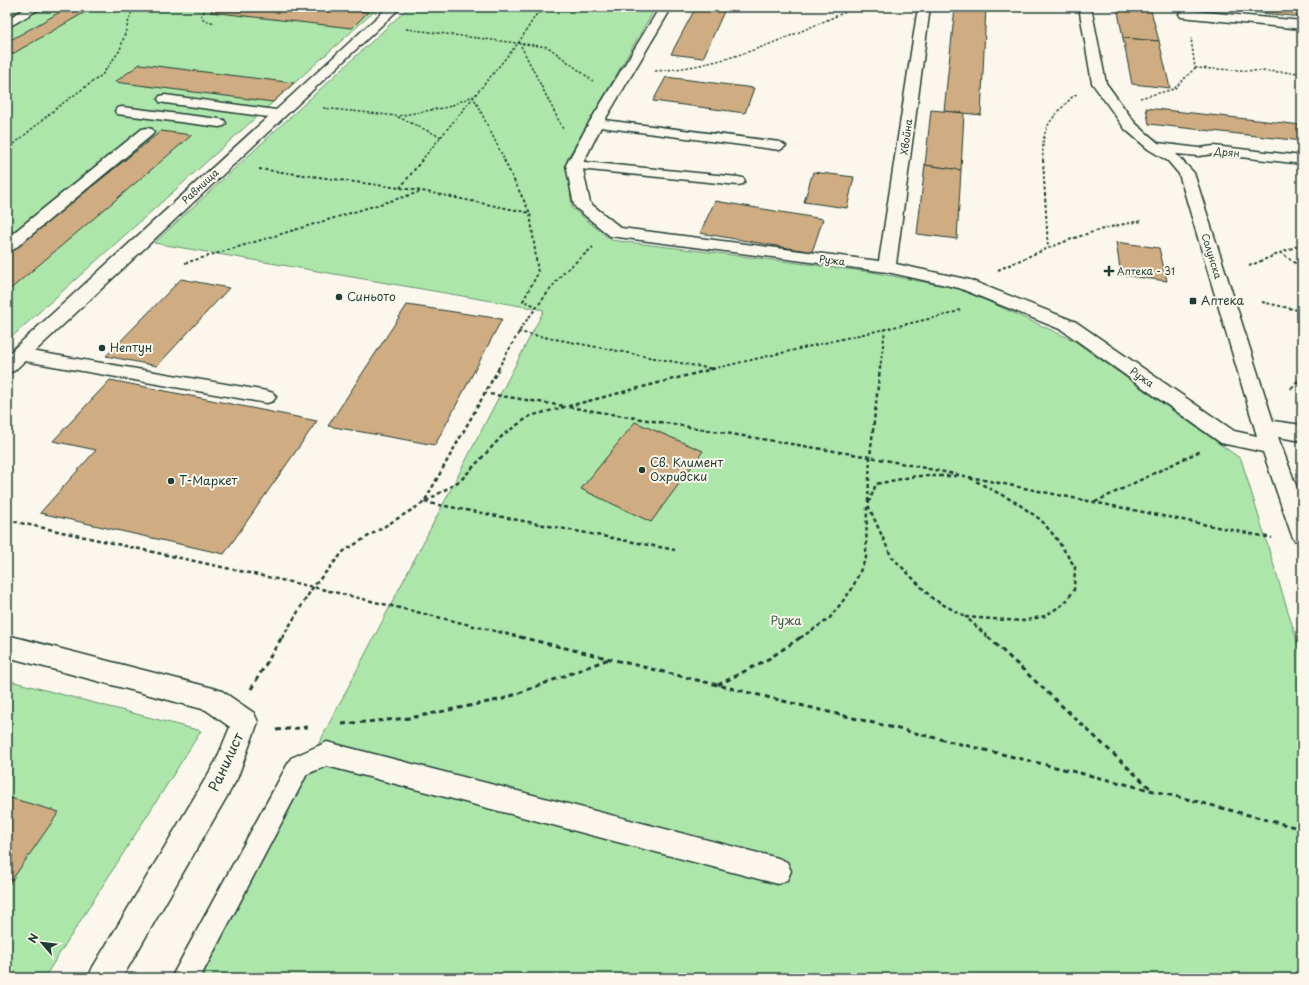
<svg xmlns="http://www.w3.org/2000/svg" width="1309" height="985" font-family="'Playpen Sans',sans-serif">
<style>
.green{fill:#ade6aa;stroke:#66926f}
.building{fill:#cfac81;stroke:#1f3d34}
.lines{fill:none;stroke-linecap:round;stroke-linejoin:round}
.service-casing{stroke:#1f3d34;stroke-width:3}
.minor-casing{stroke:#1f3d34;stroke-width:3}
.path-far3{stroke:#1f3d34;stroke-width:1.5;stroke-dasharray:2.5 2;stroke-linecap:butt}
.path-far2{stroke:#1f3d34;stroke-width:2;stroke-dasharray:3 2.5;stroke-linecap:butt}
.path-far1{stroke:#1f3d34;stroke-width:2.5;stroke-dasharray:4 3;stroke-linecap:butt}
.path{stroke:#1f3d34;stroke-width:3;stroke-dasharray:5 4;stroke-linecap:butt}
.service{fill:#fbf7ec;fill-rule:evenodd}
.minor{fill:#fbf7ec;fill-rule:evenodd}
.poi-dot{fill:#1f3d34;stroke:#fbf7ec;stroke-width:1.5}
.labels{text-anchor:middle;stroke-width:4;stroke-linejoin:round;paint-order:stroke}
.far-street-label{font-size:10px;fill:#1f3d34;stroke:#fbf7ec}
.far-poi-label{font-size:10px;fill:#1f3d34;stroke:#fbf7ec;text-anchor:start}
.poi-label{font-size:12px;fill:#1f3d34;stroke:#fbf7ec;text-anchor:start}
.park-label{font-size:12px;fill:#3b5f4c;stroke:#fbf7ec}
.near-street-label{font-size:14px;fill:#1f3d34;stroke:#fbf7ec}
</style>
<rect width="100%" height="100%" fill="#fbf7ec"/>
<filter id="ink" filterUnits="userSpaceOnUse"><feTurbulence type="fractalNoise" baseFrequency=".025" numOctaves="2"/><feDisplacementMap in="SourceGraphic" scale="8" xChannelSelector="R" yChannelSelector="G"/><feConvolveMatrix kernelMatrix="1 2 1 2 8 2 1 2 1" color-interpolation-filters="sRGB"/></filter>
<g filter="url(#ink)">
<g class="green">
<polygon points="7,7 379,7 7,341"/>
<polygon points="409,7 656,7 567,159 572,208 611,240 871,272 961,289 1073,340 1241,459 1302,657 1302,978 197,978 544,310 154,243"/>
<polygon points="7,680 201,731 44,978 7,978"/>
</g>
<g class="building">
<polygon points="69,7 94,7 7,57 7,42"/>
<polygon points="216,7 317,7 368,12 352,28 210,12"/>
<polygon points="696,7 726,7 703,58 671,54"/>
<polygon points="955,7 986,7 981,115 944,111"/>
<polygon points="1117,7 1150,7 1159,41 1123,38"/>
<polygon points="1201,7 1302,7 1302,17"/>
<polygon points="1123,38 1159,41 1170,88 1132,84"/>
<polygon points="140,64 294,83 273,102 115,82"/>
<polygon points="666,77 754,88 745,113 653,101"/>
<polygon points="1146,108 1302,125 1302,141 1149,124"/>
<polygon points="931,110 964,113 961,170 925,165"/>
<polygon points="161,131 192,135 7,292 7,255"/>
<polygon points="925,165 961,170 957,239 917,234"/>
<polygon points="813,172 854,177 847,208 804,202"/>
<polygon points="715,201 823,219 812,252 700,233"/>
<polygon points="1116,242 1159,248 1167,281 1121,275"/>
<polygon points="181,279 229,288 157,366 106,356"/>
<polygon points="407,305 502,319 435,445 328,426"/>
<polygon points="110,380 317,421 224,554 40,513 96,450 53,441"/>
<polygon points="635,422 703,451 651,522 581,489"/>
<polygon points="7,797 59,812 7,887"/>
</g>
<g class="lines">
<g class="service-casing">
<g id="service">
<polygon points="596,119 780,142 786,146 780,150 592,126 590,123 592,120"/>
<polygon points="574,161 738,177 743,178 745,181 743,184 738,185 569,168 567,165 569,162"/>
<polygon points="19,349 267,391 273,393 276,397 273,401 267,403 13,359 11,355 13,351"/>
<polygon points="327,742 778,858 787,862 791,871 787,880 778,884 327,766 307,774 200,978 171,978 291,758"/>
</g>
</g>
<g class="minor-casing">
<g id="minor">
<polygon points="28,7 43,7 7,28 7,19"/>
<polygon points="388,7 401,7 14,371 7,373 7,355 268,117 165,103 160,102 158,99 160,96 165,95 276,110"/>
<polygon points="660,7 672,7 603,123 582,165 590,203 621,228 879,261 918,7 930,7 896,264 970,280 1076,322 1234,431 1257,436 1179,174 1168,161 1148,149 1125,129 1092,83 1079,7 1091,7 1106,83 1135,123 1158,143 1199,148 1214,146 1302,156 1302,164 1214,154 1199,156 1176,154 1194,173 1273,421 1302,425 1302,441 1278,437 1302,502 1302,542 1294,540 1291,533 1263,452 1221,443 1062,330 959,288 887,272 610,236 576,208 574,205 566,165 589,123"/>
<polygon points="1185,10 1302,21 1302,29 1181,17 1179,14 1181,11"/>
<polygon points="122,107 219,119 224,120 226,123 224,126 219,127 117,114 115,111 117,108"/>
<polygon points="147,128 152,129 154,132 152,135 13,250 7,251 7,238 142,129"/>
<polygon points="7,635 213,688 222,691 254,713 258,722 237,779 122,978 88,978 93,967 216,761 230,727 206,710 7,657"/>
</g>
</g>
<g class="path-far3">
<polyline points="207,7 201,16 204,20 215,23"/>
<polyline points="406,29 548,47 593,81"/>
<polyline points="519,42 563,129"/>
<polyline points="1195,68 1302,73"/>
<path d="M 655,71 C 731,66 789,36 857,7"/>
<polyline points="1140,98 1174,89 1195,68 1191,38"/>
<polyline points="323,108 398,116 448,107 473,96 505,161"/>
<polyline points="398,117 441,137"/>
<polyline points="7,150 59,106 102,75 120,50 133,7"/>
<polyline points="421,161 519,42 536,15 552,7"/>
<path d="M 1043,161 C 1041,125 1050,121 1073,96 L 1077,94"/>
</g>
<g class="path-far2">
<polyline points="504,160 530,213 538,273 523,301 536,306"/>
<polyline points="1043,160 1048,248"/>
<polyline points="259,169 422,191 530,213"/>
<polyline points="400,188 422,160"/>
<polyline points="1280,252 1302,268"/>
<polyline points="185,263 420,192"/>
<polyline points="1249,266 1302,244"/>
<path d="M 998,270 C 1045,249 1091,228 1142,221"/>
<polyline points="1262,302 1302,311"/>
<polyline points="518,332 712,369"/>
<polyline points="498,369 523,325 562,274 593,247"/>
<polyline points="712,369 950,314 960,310"/>
<polyline points="880,369 885,330"/>
</g>
<g class="path-far1">
<polyline points="499,368 424,502 675,550"/>
<polyline points="709,368 712,369"/>
<polyline points="1291,389 1302,376"/>
<polyline points="483,393 564,406"/>
<polyline points="569,407 870,457 1272,538"/>
<polyline points="957,476 916,476 876,484 868,505 891,556 933,599 966,617"/>
<polyline points="970,478 1017,503 1041,520 1056,538 1075,567 1074,590 1065,603 1045,616 1023,621 966,617 989,638"/>
<polyline points="868,502 870,457 880,368"/>
<polyline points="1095,502 1200,451"/>
<polyline points="7,520 313,587 524,638"/>
<polyline points="282,638 313,587 344,551 461,480 504,434 530,416 716,368"/>
<polyline points="800,638 829,619 852,589 866,558 867,507"/>
</g>
<g class="path">
<polyline points="520,637 1195,801 1302,829"/>
<polyline points="988,637 1152,790"/>
<polyline points="718,685 770,658 801,637"/>
<polyline points="251,689 282,637"/>
<polyline points="342,724 410,718 503,699 609,659"/>
<polyline points="276,730 309,727"/>
</g>
<use href="#service" class="service"/>
<use href="#minor" class="minor"/>
</g>
</g>
<g class="poi-dot">
<path d="M1107 265h4v4h4v4h-4v4h-4v-4h-4v-4h4z"/>
<circle cx="339" cy="297" r="4"/>
<rect x="1189" y="297" width="8" height="8" rx="2"/>
<circle cx="102" cy="348" r="4"/>
<circle cx="642" cy="470" r="4"/>
<circle cx="171" cy="481" r="4"/>
</g>
<g class="labels">
<g class="far-street-label">
<text transform="translate(906 137) rotate(-82)" y="4">Хвойна</text>
<text transform="translate(1227 152) rotate(5)" y="4">Дрян</text>
<text transform="translate(200 186) rotate(-43)" y="4">Равнища</text>
<text transform="translate(1212 256) rotate(73)" y="4">Солунска</text>
<text transform="translate(832 260) rotate(7)" y="4">Ружа</text>
<text transform="translate(1142 377) rotate(35)" y="4">Ружа</text>
</g>
<g class="far-poi-label">
<text x="1117" y="275">Аптека - 31</text>
</g>
<g class="poi-label">
<text x="347" y="301">Синьото</text>
<text x="1201" y="305">Аптека</text>
<text x="110" y="352">Нептун</text>
<text x="650" y="467">Св. Климент<tspan x="650" dy="14">Охридски</tspan></text>
<text x="179" y="485">Т-Маркет</text>
</g>
<g class="park-label">
<text x="786" y="625">Ружа</text>
</g>
<g class="near-street-label">
<text transform="translate(226 762) rotate(-65)" y="5">Ранилист</text>
</g>
</g>
<rect width="1309" height="985" fill="none" stroke="#fbf7ec" stroke-width="24"/>
<rect x="12" y="12" width="1285" height="961" fill="none" stroke="#1f3d34" stroke-width="1.5" filter="url(#ink)"/>
<g transform="translate(42 943) rotate(298)" stroke="#fbf7ec" stroke-width="3" paint-order="stroke">
<path d="M0-3L7 15L0 10L-7 15Z" fill="#1f3d34"/>
<text y="-6" font-size="11" font-weight="bold" text-anchor="middle" fill="#1f3d34">N</text>
</g>
</svg>
